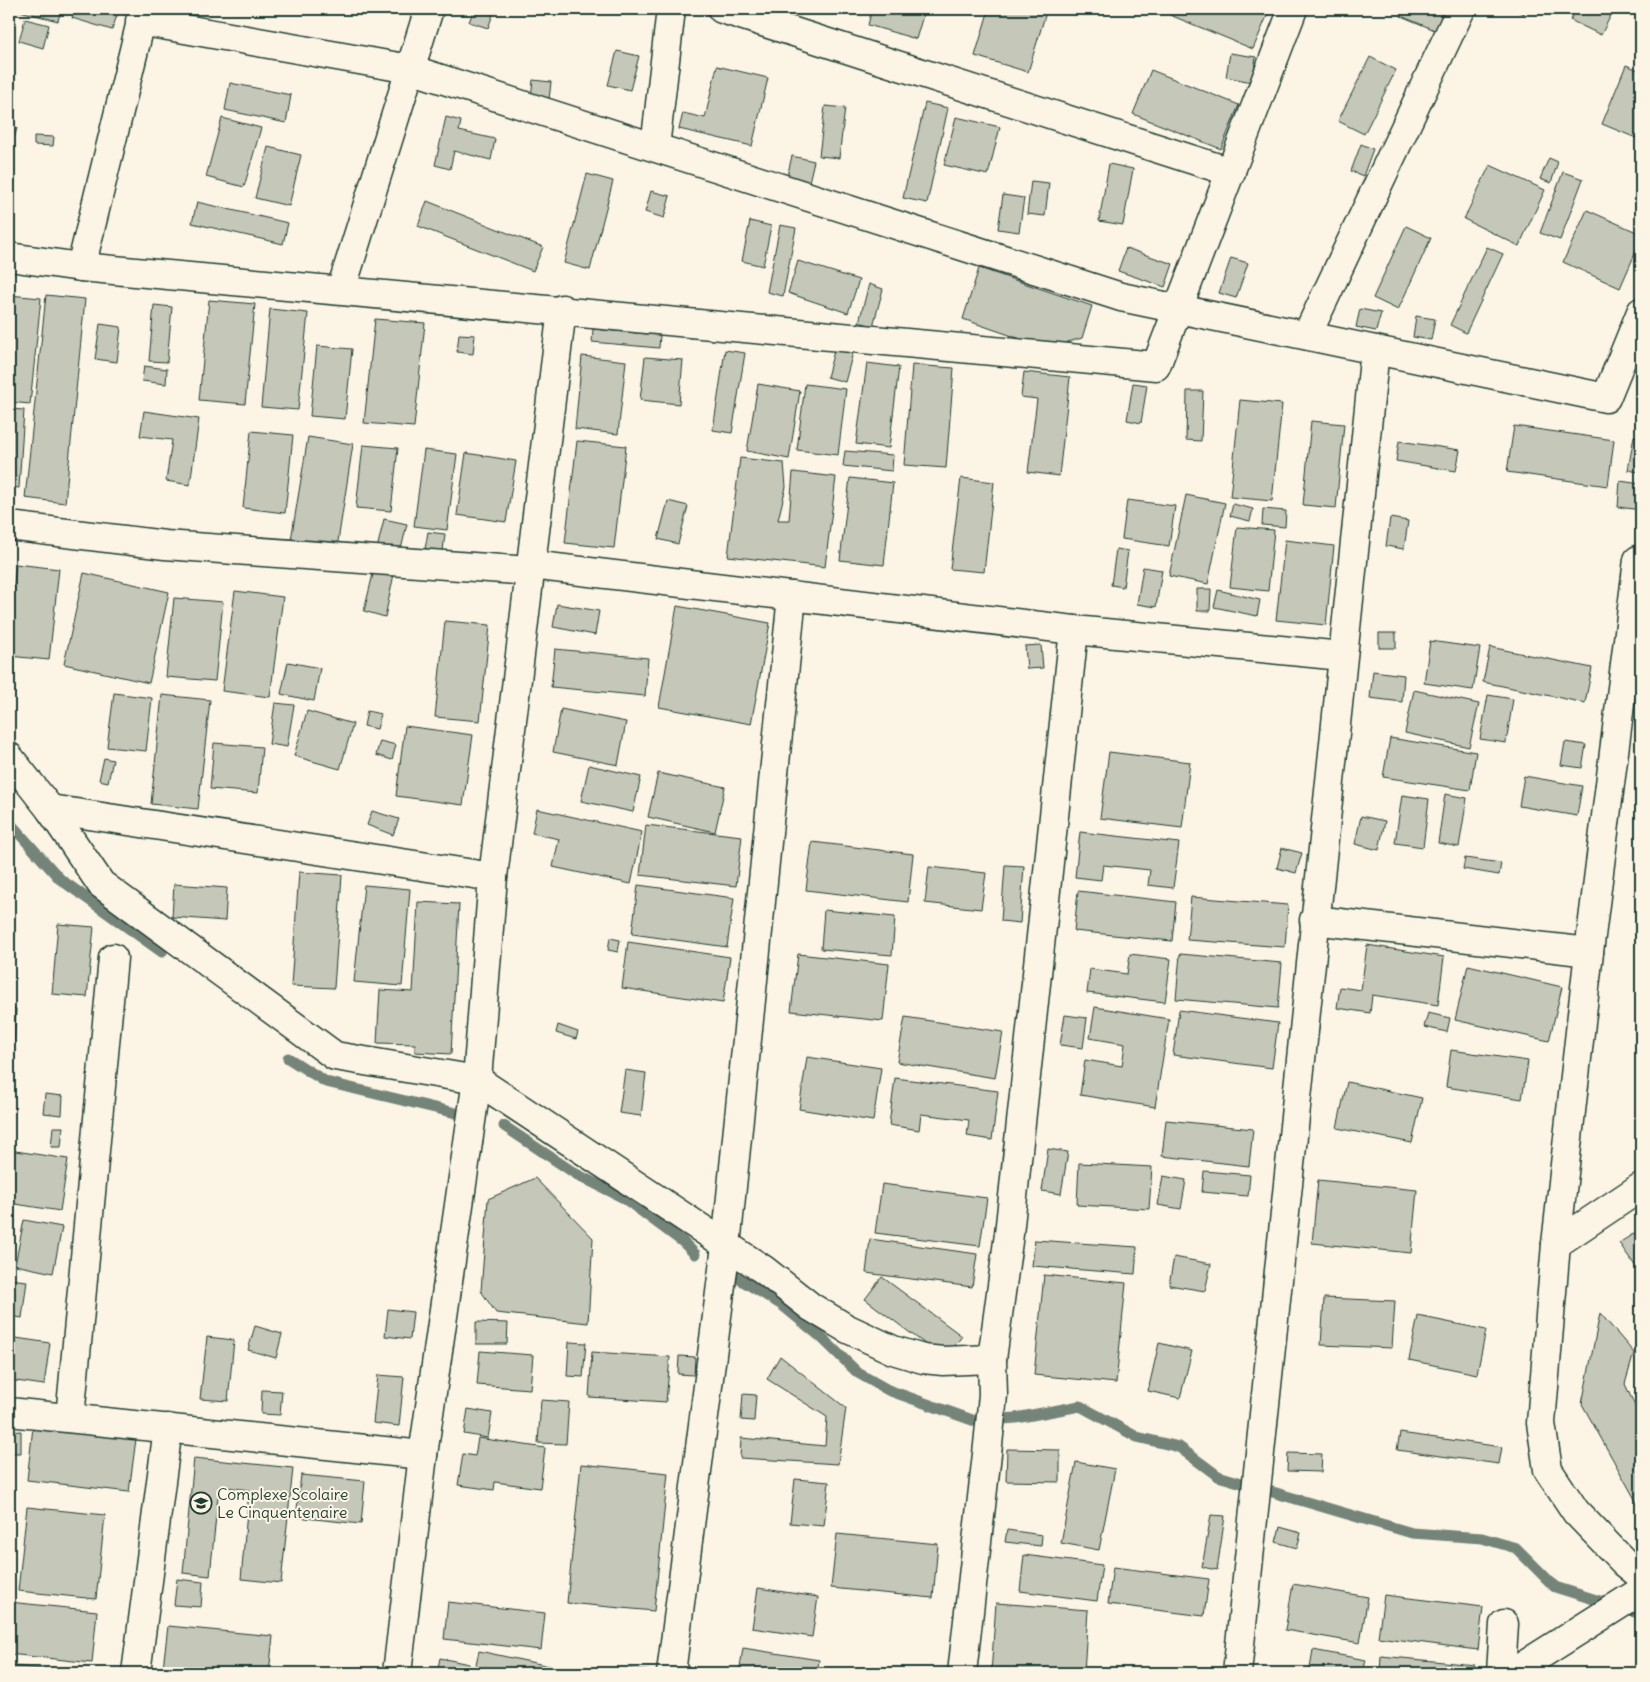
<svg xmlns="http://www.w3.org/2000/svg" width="1650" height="1682" font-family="Delius,sans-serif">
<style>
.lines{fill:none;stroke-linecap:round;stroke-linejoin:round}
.stream{stroke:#758479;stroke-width:11}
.building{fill:#c5c7b9;stroke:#1f3d34}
.minor-casing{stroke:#1f3d34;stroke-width:31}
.minor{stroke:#fcf5e5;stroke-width:28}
.labels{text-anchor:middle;stroke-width:4;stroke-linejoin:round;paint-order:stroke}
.poi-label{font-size:16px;fill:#1f3d34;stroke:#fcf5e5;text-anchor:start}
</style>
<rect width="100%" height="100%" fill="#fcf5e5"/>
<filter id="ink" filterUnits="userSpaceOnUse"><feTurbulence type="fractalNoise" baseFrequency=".02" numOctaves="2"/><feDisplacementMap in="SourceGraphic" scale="10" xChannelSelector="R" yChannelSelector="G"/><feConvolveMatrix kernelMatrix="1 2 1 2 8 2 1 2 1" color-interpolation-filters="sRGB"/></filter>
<g filter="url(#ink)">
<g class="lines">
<g class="stream">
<polyline points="9,822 60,879 162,952"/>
<polyline points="288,1058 326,1082 460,1114"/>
<polyline points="504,1126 576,1174 624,1198 683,1242 695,1254"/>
<polyline points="733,1275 782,1305 821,1337 858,1373 888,1390 975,1421 1016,1418 1080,1406 1137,1437 1179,1447 1218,1476 1412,1533 1482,1538 1516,1548 1555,1587 1641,1614"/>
</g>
</g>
<g class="building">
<polygon points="12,9 61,9 58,21"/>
<polygon points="75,9 119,9 112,30 72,18"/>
<polygon points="474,9 495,9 488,28 469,22"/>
<polygon points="872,9 925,9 916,39 868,25"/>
<polygon points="989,9 1047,9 1028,72 975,56"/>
<polygon points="1173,9 1270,9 1253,49 1170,15"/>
<polygon points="1404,9 1452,9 1442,33 1401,16"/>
<polygon points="1511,9 1526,9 1524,14"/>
<polygon points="1576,9 1614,9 1601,35 1570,20"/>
<polygon points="25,19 49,25 43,48 19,41"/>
<polygon points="617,51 639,56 630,90 608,85"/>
<polygon points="1230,53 1256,57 1252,82 1226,77"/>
<polygon points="1370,57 1396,70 1364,134 1338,121"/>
<polygon points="1626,65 1641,71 1641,140 1602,124"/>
<polygon points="717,66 768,78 752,146 679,129 683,113 705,118"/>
<polygon points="1151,70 1239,105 1221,149 1133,114"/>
<polygon points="533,80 551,82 549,100 531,97"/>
<polygon points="230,83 291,95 286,123 225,110"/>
<polygon points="925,103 948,108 927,203 903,198"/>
<polygon points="825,106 845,108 839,158 819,156"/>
<polygon points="446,117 461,121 459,131 495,139 491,160 454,151 450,169 435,165"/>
<polygon points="956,117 1000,127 988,175 944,165"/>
<polygon points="222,118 261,128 244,187 206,177"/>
<polygon points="9,125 17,128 9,157"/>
<polygon points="34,136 54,137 53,146 34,145"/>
<polygon points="1361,144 1373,149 1363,176 1351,171"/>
<polygon points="268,147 301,155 289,206 255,198"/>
<polygon points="792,156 814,161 809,182 787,177"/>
<polygon points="1549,158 1558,162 1551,183 1540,179"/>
<polygon points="1109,164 1133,169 1123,225 1099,221"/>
<polygon points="1490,165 1545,190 1519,246 1464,219"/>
<polygon points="1563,172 1583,179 1560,240 1540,233"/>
<polygon points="587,174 613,181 590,270 564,263"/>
<polygon points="1031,181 1049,183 1045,216 1027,214"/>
<polygon points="651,191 670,196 664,218 645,212"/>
<polygon points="1003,195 1024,198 1019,232 998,229"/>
<polygon points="427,201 543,247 533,271 418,226"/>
<polygon points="197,202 288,223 283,244 192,223"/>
<polygon points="1587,210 1641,234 1641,240 1620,288 1563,262"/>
<polygon points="750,221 771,226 763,266 742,261"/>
<polygon points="780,225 796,228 783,296 767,292"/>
<polygon points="1406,226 1431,238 1398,310 1373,298"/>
<polygon points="1487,247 1503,254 1466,333 1450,325"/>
<polygon points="1126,248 1173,264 1165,287 1118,271"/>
<polygon points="1231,258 1248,263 1236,298 1219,293"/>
<polygon points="798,261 859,280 848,313 788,293"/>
<polygon points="979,268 1092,306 1082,338 1047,348 963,319"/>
<polygon points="869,284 883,289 873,326 859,322"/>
<polygon points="9,295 41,298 30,404 9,402"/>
<polygon points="46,295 85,299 65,503 25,498"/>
<polygon points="209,300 255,304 245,404 199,400"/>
<polygon points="154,305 172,307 167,362 149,361"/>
<polygon points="270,309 308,313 298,410 261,407"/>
<polygon points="1360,309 1381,313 1376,331 1356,327"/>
<polygon points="1416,316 1435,319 1431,340 1413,337"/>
<polygon points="375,319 425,323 414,427 364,423"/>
<polygon points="100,324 121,327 117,362 95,359"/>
<polygon points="593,329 660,335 659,348 592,342"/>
<polygon points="459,334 475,335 473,354 457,352"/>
<polygon points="837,340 855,345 845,382 827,377"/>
<polygon points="317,346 352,349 345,419 310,416"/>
<polygon points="725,350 745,353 732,433 713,430"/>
<polygon points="582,356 626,361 618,434 575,429"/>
<polygon points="645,357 683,360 679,404 640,400"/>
<polygon points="867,363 899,367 889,448 856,444"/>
<polygon points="912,365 954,368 946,468 904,465"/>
<polygon points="144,366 167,369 166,384 142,381"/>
<polygon points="1024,372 1070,377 1059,476 1028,472 1037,399 1021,397"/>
<polygon points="1133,383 1147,385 1141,423 1127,420"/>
<polygon points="758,384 800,391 789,459 747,451"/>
<polygon points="805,384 846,389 838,455 797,450"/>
<polygon points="1187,391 1203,391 1201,441 1186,440"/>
<polygon points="1240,400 1282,404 1272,501 1230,497"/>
<polygon points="1641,400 1641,416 1636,414"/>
<polygon points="9,409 24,410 19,488 9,487"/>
<polygon points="144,411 199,419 190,485 166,481 172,440 140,436"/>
<polygon points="1311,421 1344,424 1336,508 1303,505"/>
<polygon points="1514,426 1614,440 1608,486 1507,472"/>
<polygon points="251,431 293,435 285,513 243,508"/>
<polygon points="1634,436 1641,437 1639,472 1628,470"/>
<polygon points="308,437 353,444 337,548 291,540"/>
<polygon points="577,441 626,446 614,548 565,543"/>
<polygon points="1399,441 1460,450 1456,471 1396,461"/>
<polygon points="363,445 398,448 391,511 356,508"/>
<polygon points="424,450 457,454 447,530 414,526"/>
<polygon points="845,451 893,455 892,471 843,466"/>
<polygon points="466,453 516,461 506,522 457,515"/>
<polygon points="740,458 784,463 786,487 778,520 789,520 793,472 836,477 825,567 728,556"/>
<polygon points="850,478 893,483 884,565 840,560"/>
<polygon points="961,478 994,482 984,572 950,569"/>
<polygon points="1620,481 1641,484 1641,510 1618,507"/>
<polygon points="1186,495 1225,503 1208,584 1169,576"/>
<polygon points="1127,500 1175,506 1169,546 1122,539"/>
<polygon points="668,501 688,506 678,544 658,539"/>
<polygon points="1233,504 1253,509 1250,521 1230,516"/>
<polygon points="1263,509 1286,511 1285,527 1262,525"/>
<polygon points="1390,518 1408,521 1404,549 1386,546"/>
<polygon points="384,519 407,524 399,558 376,553"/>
<polygon points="1237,527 1274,530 1268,591 1230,587"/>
<polygon points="428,532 445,534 443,551 425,549"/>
<polygon points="1285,540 1334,546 1326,625 1276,620"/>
<polygon points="1116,549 1128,551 1123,587 1111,585"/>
<polygon points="16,564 59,569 49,660 9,656 9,632"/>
<polygon points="1143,567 1162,570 1156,607 1137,604"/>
<polygon points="374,570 394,574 385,617 364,611"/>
<polygon points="84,573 169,592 149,683 64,664"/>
<polygon points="1197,589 1211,589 1210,611 1197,611"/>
<polygon points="1218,590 1260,600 1257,616 1214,607"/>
<polygon points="235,591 283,597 270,697 222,691"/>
<polygon points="174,598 223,602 215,681 166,677"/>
<polygon points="557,604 599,611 595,635 553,627"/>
<polygon points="677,606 770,623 751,724 659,707"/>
<polygon points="445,621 490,625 480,721 435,717"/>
<rect x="1379" y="633" width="17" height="15"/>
<polygon points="1430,641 1480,648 1473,690 1424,683"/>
<polygon points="1041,645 1043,668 1027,669 1025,646"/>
<polygon points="1490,647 1592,668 1585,703 1483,682"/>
<polygon points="555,649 648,658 645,696 551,687"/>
<polygon points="288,662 320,668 314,701 281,694"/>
<polygon points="1373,671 1404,675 1402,702 1370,698"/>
<polygon points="1414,690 1479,704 1469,747 1405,733"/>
<polygon points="114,693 152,698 146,751 107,747"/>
<polygon points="162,695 210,700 198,809 151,804"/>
<polygon points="1488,695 1513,699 1506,743 1480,739"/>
<polygon points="275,703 294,705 287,747 269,744"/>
<polygon points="561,709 626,722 618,765 553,752"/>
<polygon points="307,711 353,724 340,769 294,756"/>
<polygon points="367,711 381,714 377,729 364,726"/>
<polygon points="405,726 473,735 463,805 396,796"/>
<polygon points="1390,738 1476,752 1470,790 1383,777"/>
<polygon points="380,741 396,745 392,760 376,755"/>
<polygon points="1565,742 1586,745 1582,768 1561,765"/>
<polygon points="214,743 262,747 258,793 210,789"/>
<polygon points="1109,752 1190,762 1182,828 1100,818"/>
<polygon points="104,758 113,760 108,782 99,780"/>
<polygon points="589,765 641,777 633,812 581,801"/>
<polygon points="658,773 725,787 715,832 648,817"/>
<polygon points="1524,776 1582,786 1577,816 1519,806"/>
<polygon points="1445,794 1467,798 1459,847 1438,843"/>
<polygon points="1402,795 1429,799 1423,847 1395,843"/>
<polygon points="537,809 642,832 631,884 553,867 559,839 532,833"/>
<polygon points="372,811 399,819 393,835 367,825"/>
<polygon points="1361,816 1385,821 1379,850 1355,844"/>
<polygon points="646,825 742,836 736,886 640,875"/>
<polygon points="1080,832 1179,843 1173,888 1148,885 1150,870 1103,865 1101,880 1075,877"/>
<polygon points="812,842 913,854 908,902 806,890"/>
<polygon points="1282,848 1302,853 1296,873 1277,868"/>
<polygon points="1465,858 1501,863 1499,875 1463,869"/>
<polygon points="1005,865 1024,866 1020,923 1001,921"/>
<polygon points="929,867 986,873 981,909 925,903"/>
<polygon points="299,872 342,875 334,988 291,986"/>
<polygon points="174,884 227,888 225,921 172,917"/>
<polygon points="364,885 410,889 402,986 354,982"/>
<polygon points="638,885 734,898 727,947 632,934"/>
<polygon points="1078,891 1176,902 1172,941 1074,931"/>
<polygon points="1191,897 1288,905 1285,947 1187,940"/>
<polygon points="418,902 459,904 451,1054 415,1052 415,1044 377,1043 380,990 413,992"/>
<polygon points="824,910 895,917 892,955 821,949"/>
<polygon points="58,924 94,927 87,997 52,994"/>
<polygon points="610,938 620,940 618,952 608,950"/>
<polygon points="628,942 730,957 723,1003 622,988"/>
<polygon points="1367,945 1444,957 1438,1005 1372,995 1370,1013 1337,1008 1340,987 1361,990"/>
<polygon points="798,954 889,964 883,1021 791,1011"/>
<polygon points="1130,954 1171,959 1165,1002 1087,993 1090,969 1127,974"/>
<polygon points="1180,954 1282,963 1278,1008 1176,999"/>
<polygon points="1468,965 1562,987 1549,1041 1455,1020"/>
<polygon points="1095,1007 1169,1019 1155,1107 1080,1095 1085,1060 1122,1066 1125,1044 1090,1038"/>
<polygon points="9,1008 16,1009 14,1047 9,1047"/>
<polygon points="1179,1010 1278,1023 1272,1068 1173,1055"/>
<polygon points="1428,1013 1450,1018 1447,1032 1424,1027"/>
<polygon points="1065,1015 1087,1018 1083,1048 1060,1045"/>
<polygon points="905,1017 1003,1032 995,1078 897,1062"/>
<polygon points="558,1025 578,1032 576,1039 556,1033"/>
<polygon points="1451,1050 1528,1061 1522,1099 1446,1087"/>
<polygon points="807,1057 881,1068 873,1121 799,1109"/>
<polygon points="625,1070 646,1073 641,1116 619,1113"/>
<polygon points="895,1078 998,1091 992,1140 967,1136 969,1120 921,1114 919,1130 889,1125"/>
<polygon points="1347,1082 1422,1098 1412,1143 1337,1128"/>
<polygon points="45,1094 63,1096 62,1115 43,1113"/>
<polygon points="1166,1120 1253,1129 1249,1166 1162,1156"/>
<polygon points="53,1127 63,1127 61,1147 51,1147"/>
<polygon points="1048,1149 1068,1152 1061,1194 1042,1191"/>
<polygon points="9,1150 68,1159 60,1211 9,1203"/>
<polygon points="1079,1163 1152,1167 1149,1209 1077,1205"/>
<polygon points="1204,1171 1250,1175 1248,1196 1202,1192"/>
<polygon points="1163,1176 1186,1180 1181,1209 1158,1205"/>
<polygon points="535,1178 593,1238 588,1323 496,1313 481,1291 488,1199"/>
<polygon points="1318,1180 1417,1190 1411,1253 1312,1243"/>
<polygon points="882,1184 987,1198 980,1246 875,1233"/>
<polygon points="24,1220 62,1227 53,1273 15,1265"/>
<polygon points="1641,1229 1641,1274 1619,1243"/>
<polygon points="870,1239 977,1254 972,1287 866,1273"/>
<polygon points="1035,1240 1137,1247 1135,1274 1032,1266"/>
<polygon points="1174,1257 1211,1264 1205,1291 1169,1285"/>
<polygon points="1044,1275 1126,1283 1116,1383 1034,1375"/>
<polygon points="882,1277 962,1336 945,1359 865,1299"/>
<polygon points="9,1279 27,1281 22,1318 9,1316"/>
<polygon points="1324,1298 1395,1301 1392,1348 1321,1345"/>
<polygon points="388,1309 413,1312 410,1339 385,1336"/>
<polygon points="1600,1313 1634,1353 1625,1384 1641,1419 1641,1510 1582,1404"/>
<polygon points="1418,1316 1486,1330 1477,1374 1409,1360"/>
<polygon points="476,1322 508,1323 507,1344 476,1344"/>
<polygon points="255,1326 282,1334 276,1358 248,1350"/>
<polygon points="9,1337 50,1343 44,1385 9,1380"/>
<polygon points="207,1337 234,1340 228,1401 200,1399"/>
<polygon points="569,1342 586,1343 583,1377 567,1376"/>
<polygon points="1159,1343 1192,1351 1180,1398 1148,1391"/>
<polygon points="480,1351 533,1355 530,1389 477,1385"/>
<polygon points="592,1352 670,1357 666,1402 589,1397"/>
<polygon points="679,1356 695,1357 694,1375 678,1374"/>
<polygon points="780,1356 846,1408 838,1464 740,1458 741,1438 825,1446 827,1417 767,1379"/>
<polygon points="378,1375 404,1377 399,1426 373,1423"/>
<polygon points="262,1390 282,1391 280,1415 261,1414"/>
<polygon points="743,1394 756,1395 754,1421 741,1420"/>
<polygon points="541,1400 569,1402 566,1444 538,1443"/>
<polygon points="468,1409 492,1413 488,1438 464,1434"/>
<polygon points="33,1427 136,1439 129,1492 27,1480"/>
<polygon points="21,1431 21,1453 9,1453 9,1432"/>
<polygon points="1400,1433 1502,1447 1499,1464 1397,1450"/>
<polygon points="478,1438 545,1448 540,1488 495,1482 494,1490 458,1485 463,1454 475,1456"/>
<polygon points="1007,1449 1060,1450 1060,1482 1006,1481"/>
<polygon points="1288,1453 1322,1454 1321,1472 1287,1471"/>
<polygon points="194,1458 293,1468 281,1583 241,1579 249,1490 219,1486 210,1576 183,1573"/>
<polygon points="1076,1462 1115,1469 1099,1550 1061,1543"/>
<polygon points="581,1464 668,1473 654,1611 567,1603"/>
<polygon points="301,1475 365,1481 361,1524 296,1517"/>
<polygon points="795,1479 829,1482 824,1526 790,1523"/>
<polygon points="9,1494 13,1495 9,1518"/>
<polygon points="27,1507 105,1515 96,1599 18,1591"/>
<polygon points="1211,1515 1225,1516 1217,1570 1202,1567"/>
<polygon points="1280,1527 1301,1533 1297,1548 1276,1542"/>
<polygon points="1007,1530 1042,1535 1041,1546 1005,1542"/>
<polygon points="837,1534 938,1544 933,1598 831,1588"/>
<polygon points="1024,1555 1102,1565 1097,1601 1020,1591"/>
<polygon points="1113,1567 1209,1579 1204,1616 1108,1604"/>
<polygon points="177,1579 203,1582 201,1607 174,1605"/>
<polygon points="1293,1584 1368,1597 1360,1643 1285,1630"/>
<polygon points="758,1588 818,1597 812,1637 752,1628"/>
<polygon points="1384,1595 1483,1607 1478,1650 1378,1637"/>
<polygon points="9,1602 97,1611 92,1663 9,1654"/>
<polygon points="448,1602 545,1613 541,1650 444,1639"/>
<polygon points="996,1603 1088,1610 1084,1673 991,1673"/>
<polygon points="168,1626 273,1636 269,1673 215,1673 163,1668"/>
<polygon points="743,1648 819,1660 817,1673 739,1673"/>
<polygon points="1313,1650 1366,1660 1363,1673 1309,1673"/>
<polygon points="479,1651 554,1667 552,1673 474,1673"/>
<polygon points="1381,1656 1475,1665 1475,1673 1380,1673"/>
<polygon points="440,1658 469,1664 468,1673 437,1673"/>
<polygon points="13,1666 87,1673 12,1673"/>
<polygon points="629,1669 655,1672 655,1673 628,1673"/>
</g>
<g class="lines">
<g class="minor-casing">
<g id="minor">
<polyline points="722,9 1231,172"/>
<polyline points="140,21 410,69 1121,297 1606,398 1641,312"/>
<polyline points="655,147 671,9"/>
<polyline points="9,257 81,267 1156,366 1293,9"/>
<polyline points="81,267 144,9"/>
<polyline points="341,290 429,9"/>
<polyline points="1307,335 1461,9"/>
<polyline points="9,526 165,545 530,571"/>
<polyline points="1641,560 1638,560 1589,952 1556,1244 1541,1423 1548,1470 1576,1512 1625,1563 1641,1576"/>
<polyline points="531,565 1074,630 1342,656"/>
<polyline points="9,757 50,809 101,884 335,1056 477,1080 764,1270 811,1307 846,1328 893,1350 923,1359 943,1361 992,1359"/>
<polyline points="50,809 493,877"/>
<polyline points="1314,920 1589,952"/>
<polyline points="1556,1244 1641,1187"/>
<polyline points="9,1412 423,1455"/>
<polyline points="70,1418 113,958"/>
<polyline points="136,1673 168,1428"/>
<polyline points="397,1673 423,1455 477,1080 493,877 562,309"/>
<polyline points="671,1673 726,1246 792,596"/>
<polyline points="962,1673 988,1445 993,1395 992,1359 1009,1234 1074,630"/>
<polyline points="1237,1673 1375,350"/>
<polyline points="1501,1673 1504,1624"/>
<polyline points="1512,1673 1641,1591"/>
</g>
</g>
<use href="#minor" class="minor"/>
</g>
</g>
<defs>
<g id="school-ring" transform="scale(1.125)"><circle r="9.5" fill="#fcf5e5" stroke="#1f3d34" stroke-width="1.5"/><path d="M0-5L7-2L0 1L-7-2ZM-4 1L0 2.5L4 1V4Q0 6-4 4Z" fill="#1f3d34"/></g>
</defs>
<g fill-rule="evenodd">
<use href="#school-ring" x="201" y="1503"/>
</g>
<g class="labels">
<g class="poi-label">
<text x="217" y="1500">Complexe Scolaire<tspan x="217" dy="18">Le Cinquentenaire</tspan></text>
</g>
</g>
<rect width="1650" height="1682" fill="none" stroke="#fcf5e5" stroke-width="30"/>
<rect x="15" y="15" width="1620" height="1652" fill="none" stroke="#1f3d34" stroke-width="2" filter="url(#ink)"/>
</svg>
